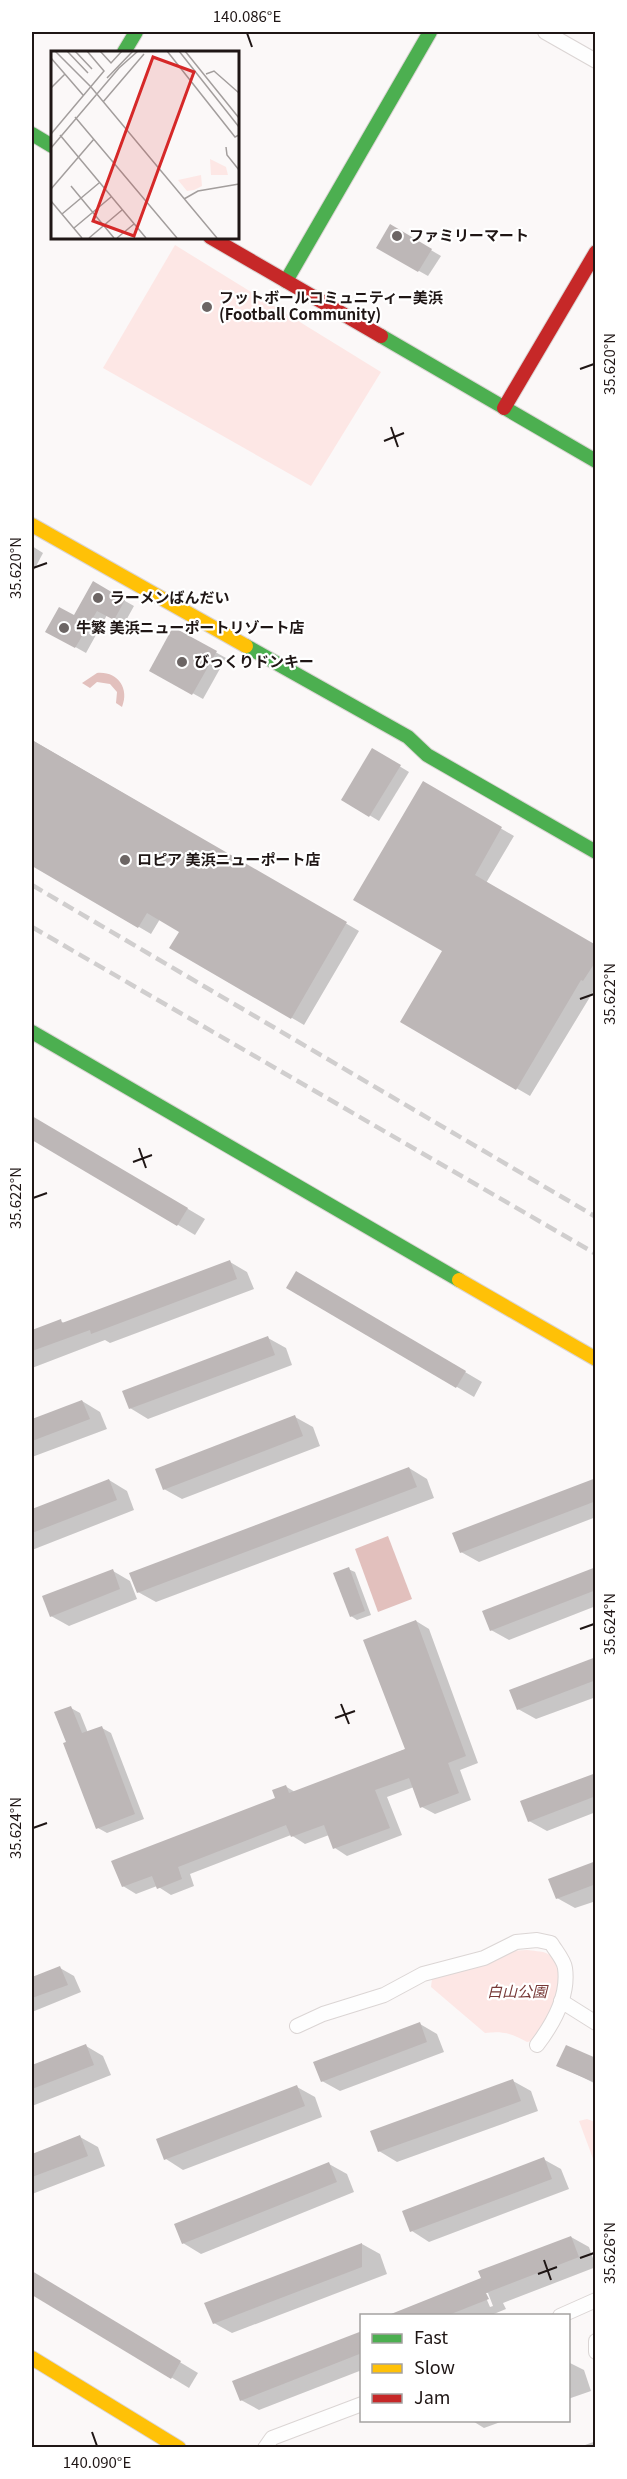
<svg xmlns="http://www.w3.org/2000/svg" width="627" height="2479" font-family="Georgia,'Noto Sans JP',serif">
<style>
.green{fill:#fde7e5}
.water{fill:#e2c0bd}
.shadow{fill:#0003;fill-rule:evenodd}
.building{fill:#bdb7b7}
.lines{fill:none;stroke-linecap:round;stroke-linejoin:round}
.street-casing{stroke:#dbd5d4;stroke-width:16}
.fast-casing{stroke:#dbd5d4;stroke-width:16}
.slow-casing{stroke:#dbd5d4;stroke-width:16}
.jam-casing{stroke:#dbd5d4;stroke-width:16}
.street{stroke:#fefefe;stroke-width:14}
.fast{stroke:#4caf50;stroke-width:14}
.slow{stroke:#ffc107;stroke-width:14}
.jam{stroke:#c62828;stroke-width:14}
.rail{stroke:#d0cece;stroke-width:4.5;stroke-dasharray:12 6;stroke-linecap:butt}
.ticks{fill:none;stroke:#1f1615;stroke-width:2}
.poi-dot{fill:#6c6564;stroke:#fff;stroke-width:2}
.labels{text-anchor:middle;stroke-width:4.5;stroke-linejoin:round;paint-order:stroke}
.poi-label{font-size:15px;font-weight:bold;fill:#1f1615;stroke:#fff;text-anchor:start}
.park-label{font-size:15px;font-style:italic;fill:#773937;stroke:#fff}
.inset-road{fill:none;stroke:#a39e9d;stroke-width:1.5}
.view{fill:#d62828;fill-opacity:0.15;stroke:#d62828;stroke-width:3}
.inset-edge{fill:none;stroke:#1f1615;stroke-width:3}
.neatline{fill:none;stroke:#1f1615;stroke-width:2}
.ticks-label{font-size:15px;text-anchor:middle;fill:#1f1615}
</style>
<rect width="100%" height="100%" fill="#fbf8f8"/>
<g class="green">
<polygon points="175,245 381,372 311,486 103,368"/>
<path d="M 527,1950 C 533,1951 541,1951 546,1953 C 582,1969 546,2021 533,2041 L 527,2042 C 512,2033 502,2031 485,2033 L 431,1987 L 432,1979 L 507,1951 Z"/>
<polygon points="587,2119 595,2122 595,2164 579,2121"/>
</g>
<g class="water">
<path d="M 97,673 C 117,671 130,688 122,707 L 116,703 L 117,692 L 110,684 L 97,682 L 90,688 L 82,683 Z"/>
<polygon points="388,1536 412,1599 378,1612 355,1549"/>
</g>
<g class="shadow">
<polygon points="390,226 441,256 428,276 378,248"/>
<polygon points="32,546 43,553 32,574"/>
<polygon points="93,583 134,606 124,624 107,615 86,653 47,631 74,617"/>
<polygon points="174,629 226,658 203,699 151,670"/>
<polygon points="32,740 359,931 304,1025 171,947 181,931 160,919 151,934 32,864"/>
<polygon points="373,750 409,772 379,821 343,799"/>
<polygon points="423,783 514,836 486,883 596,947 596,987 530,1096 402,1022 444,951"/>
<polygon points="32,1117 205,1219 195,1235 32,1138"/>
<polygon points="230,1262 247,1272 254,1289 110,1343 105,1340 32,1368 32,1332 60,1321 66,1324"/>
<polygon points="297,1273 482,1382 474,1397 288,1287"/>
<polygon points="268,1338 286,1348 292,1365 148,1419 130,1408"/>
<polygon points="82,1401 100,1412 107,1429 32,1457 32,1420"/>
<polygon points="295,1417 313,1427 320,1446 182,1499 164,1489"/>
<polygon points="409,1468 427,1479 434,1498 156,1602 138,1592"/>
<polygon points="109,1480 127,1491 134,1510 32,1550 32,1510"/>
<polygon points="596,1480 596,1517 479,1562 461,1552"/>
<polygon points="596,1568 596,1606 509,1640 491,1630"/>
<polygon points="348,1569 355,1572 371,1615 357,1620 351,1616"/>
<polygon points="113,1571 130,1581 137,1599 69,1626 51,1616"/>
<polygon points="416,1621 429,1629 478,1763 460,1770 471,1800 435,1814 422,1807 414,1787 387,1797 402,1835 347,1856 335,1848 329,1835 305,1844 291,1835 190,1874 194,1886 171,1895 157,1886 136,1894 123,1886 277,1799 285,1786 295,1792 406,1749"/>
<polygon points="596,1659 596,1697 536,1719 518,1709"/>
<polygon points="71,1708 80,1713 88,1733 102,1728 111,1733 144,1819 107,1833 98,1828 68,1742"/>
<polygon points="596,1774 596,1812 547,1831 529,1821"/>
<polygon points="596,1862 596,1901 575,1908 557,1898"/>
<polygon points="60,1968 74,1976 81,1992 32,2012 32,1979"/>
<polygon points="420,2024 437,2034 444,2052 340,2091 322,2081"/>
<polygon points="86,2046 103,2056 111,2075 32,2106 32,2066"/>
<polygon points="596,2060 596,2084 558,2065"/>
<polygon points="513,2081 531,2091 538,2111 397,2162 379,2151"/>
<polygon points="297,2087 315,2097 322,2117 183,2170 166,2159"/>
<polygon points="80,2137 98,2147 105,2166 32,2194 32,2155"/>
<polygon points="543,2159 561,2169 569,2189 429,2242 412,2231"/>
<polygon points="329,2164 347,2174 354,2192 201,2254 183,2243"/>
<path d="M 571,2237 L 589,2247 L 596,2267 L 503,2303 L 506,2309 L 489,2316 L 388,2316 L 483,2279 ZM 484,2293 L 488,2293 L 493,2306 L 490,2307 Z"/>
<polygon points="362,2244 380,2254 387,2274 232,2333 214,2323 206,2303"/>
<polygon points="32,2273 198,2373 189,2388 32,2293"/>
<polygon points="362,2332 362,2370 259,2410 241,2400"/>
<polygon points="568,2362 584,2370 591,2391 568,2399"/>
<polygon points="471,2420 506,2420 484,2428"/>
<polygon points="596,2441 596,2448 577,2448"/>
</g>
<g class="building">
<polygon points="390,224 432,249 418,272 376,248"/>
<polygon points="93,581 125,600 114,620 97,611 75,648 45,632 59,607 74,615"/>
<polygon points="173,627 217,651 192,695 149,671"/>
<polygon points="32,740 347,922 291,1019 169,948 179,932 147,913 138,928 32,866"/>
<polygon points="372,748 401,765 369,817 341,800"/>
<polygon points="423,781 502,827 475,875 596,945 596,961 583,981 581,980 516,1090 400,1022 442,951 353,900"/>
<polygon points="32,1116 188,1208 177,1226 32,1140"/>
<polygon points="230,1260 237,1279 91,1334 90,1330 32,1351 32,1330 61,1319 62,1323"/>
<polygon points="296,1271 466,1371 456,1388 286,1288"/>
<polygon points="268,1336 275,1355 129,1409 122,1391"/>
<polygon points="82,1400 90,1419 32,1441 32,1419"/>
<polygon points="295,1415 303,1436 163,1490 155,1469"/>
<polygon points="409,1467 417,1487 137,1593 129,1573"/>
<polygon points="596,1478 596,1501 460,1553 452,1533"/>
<polygon points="109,1479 117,1500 32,1533 32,1509"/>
<polygon points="349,1567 365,1611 350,1617 333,1573"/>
<polygon points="596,1567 596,1590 490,1631 482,1611"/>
<polygon points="113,1569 120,1589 50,1617 42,1596"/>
<polygon points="416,1620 466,1756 448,1763 459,1793 420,1808 409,1778 375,1790 390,1828 333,1849 324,1825 291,1837 286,1825 178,1867 182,1879 157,1889 152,1876 122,1887 111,1861 275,1798 272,1790 286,1785 289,1793 405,1749 363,1640"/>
<polygon points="596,1657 596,1680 517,1710 509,1690"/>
<polygon points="71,1706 82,1733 102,1726 135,1814 96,1829 63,1743 66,1742 54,1712"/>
<polygon points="596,1773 596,1796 528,1822 520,1801"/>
<polygon points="596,1861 596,1884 556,1899 548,1879"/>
<polygon points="60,1966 68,1985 32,1998 32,1977"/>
<polygon points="420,2022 427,2042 321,2082 313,2062"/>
<polygon points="86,2044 94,2065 32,2089 32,2065"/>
<polygon points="566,2045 596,2058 596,2083 556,2066"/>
<polygon points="513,2079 521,2101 378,2152 370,2131"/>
<polygon points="297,2085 305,2106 164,2160 156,2139"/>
<polygon points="80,2135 88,2156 32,2177 32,2154"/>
<polygon points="544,2157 552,2179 410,2232 402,2211"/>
<polygon points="329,2162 337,2182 182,2244 174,2224"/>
<polygon points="571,2236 579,2257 486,2293 489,2299 446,2316 386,2316 481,2278 478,2271"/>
<polygon points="362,2243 362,2267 213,2324 204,2303"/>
<polygon points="32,2271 181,2361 171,2379 32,2295"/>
<polygon points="362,2331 362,2353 240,2401 232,2381"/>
</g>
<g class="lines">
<g class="street-casing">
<g id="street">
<polyline points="545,32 596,61"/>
<polyline points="561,2001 596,2023"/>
<path d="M 297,2026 L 323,2014 L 384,1995 L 423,1974 L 484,1958 L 516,1942 L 537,1940 L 551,1943 C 555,1950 564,1960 565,1968 C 569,1996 553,2024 537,2045"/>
<polyline points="560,2316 596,2300"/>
<polyline points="596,2341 596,2352"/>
<polyline points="265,2448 272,2438 362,2404"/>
</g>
</g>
<g class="fast-casing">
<g id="fast">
<polyline points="124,52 136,32"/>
<polyline points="32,134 52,146"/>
<polyline points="286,281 430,32"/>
<polyline points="381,336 596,461"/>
<polyline points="246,646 408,737 427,755 596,852"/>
<polyline points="32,1032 459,1280"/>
</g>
</g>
<g class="slow-casing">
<g id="slow">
<polyline points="32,525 246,646"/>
<polyline points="459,1280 596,1359"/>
<polyline points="32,2358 179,2448"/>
</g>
</g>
<g class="jam-casing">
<g id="jam">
<polyline points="210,237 381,336"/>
<polyline points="504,408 596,252"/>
</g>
</g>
<use href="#street" class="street"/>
<use href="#fast" class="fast"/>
<use href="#slow" class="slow"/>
<use href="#jam" class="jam"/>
<g class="rail">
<polyline points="32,885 596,1217"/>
<polyline points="32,927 596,1254"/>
</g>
</g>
<path class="ticks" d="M 247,33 L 252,47M 580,369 L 594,364M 391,427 L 398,447M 384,441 L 404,433M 33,568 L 47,563M 580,999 L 594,994M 139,1148 L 146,1168M 133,1162 L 152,1155M 33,1198 L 47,1193M 580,1629 L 594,1624M 341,1704 L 349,1724M 335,1718 L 355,1711M 33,1828 L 47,1823M 580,2258 L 594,2253M 544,2260 L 551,2280M 538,2274 L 557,2267M 92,2432 L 97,2446"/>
<g class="poi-dot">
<circle cx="397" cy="236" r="6"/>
<circle cx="207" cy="307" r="6"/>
<circle cx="98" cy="598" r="6"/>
<circle cx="64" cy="628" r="6"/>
<circle cx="182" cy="662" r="6"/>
<circle cx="125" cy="860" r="6"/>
</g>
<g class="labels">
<g class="poi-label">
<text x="409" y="241">ファミリーマート</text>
<text x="219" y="303">フットボールコミュニティー美浜<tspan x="219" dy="17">(Football Community)</tspan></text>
<text x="110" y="603">ラーメンばんだい</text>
<text x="76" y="633">牛繁 美浜ニューポートリゾート店</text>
<text x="194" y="667">びっくりドンキー</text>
<text x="137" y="865">ロピア 美浜ニューポート店</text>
</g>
<g class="park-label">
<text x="517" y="1997">白山公園</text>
</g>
</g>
<g transform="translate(51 51)">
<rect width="188" height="188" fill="#fbf8f8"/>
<path d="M 159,108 L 175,116 L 177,124 L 160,124 ZM 150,124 L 151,135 L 143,139 L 136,140 L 127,129 Z" fill="#fde7e5"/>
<path class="inset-road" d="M 4,0 L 40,36 L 166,187M 16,0 L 37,22M 24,0 L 41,18M 49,0 L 60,12 L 71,0M 116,0 L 184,86 L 188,84M 128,0 L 188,76M 134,0 L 188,67M 0,7 L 32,44M 155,23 L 163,20 L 188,42M 56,27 L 82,0M 0,37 L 14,23M 52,51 L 93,3M 24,66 L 126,187M 0,83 L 53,20 L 36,0M 9,84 L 95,187M 175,96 L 176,104 L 188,119M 0,97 L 68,17 L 87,0M 20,135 L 63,187M 0,138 L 43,88M 133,148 L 147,140 L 188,133M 0,150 L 31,187M 11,163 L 48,132M 23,177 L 60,146M 38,187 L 71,159M 66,187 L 83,173"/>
<path class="view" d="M 102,6 L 143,21 L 83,185 L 42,170 Z"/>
<rect width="188" height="188" class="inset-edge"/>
</g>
<rect width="627" height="2479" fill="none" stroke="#ffffff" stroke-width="66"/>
<rect x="360" y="2314" width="210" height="108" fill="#ffffff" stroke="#a5a2a1" stroke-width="1.5"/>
<rect x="372" y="2334" width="30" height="9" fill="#4caf50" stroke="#a5a2a1" stroke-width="1.5"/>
<text x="414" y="2344" font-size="18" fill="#1f1615">Fast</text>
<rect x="372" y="2364" width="30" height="9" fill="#ffc107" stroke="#a5a2a1" stroke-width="1.5"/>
<text x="414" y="2374" font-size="18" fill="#1f1615">Slow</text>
<rect x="372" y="2394" width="30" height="9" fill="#c62828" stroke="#a5a2a1" stroke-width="1.5"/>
<text x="414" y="2404" font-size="18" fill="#1f1615">Jam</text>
<rect x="33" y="33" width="561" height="2413" class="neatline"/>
<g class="ticks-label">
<text x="247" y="22">140.086°E</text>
<text transform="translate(610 364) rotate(-90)" y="5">35.620°N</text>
<text transform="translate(16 568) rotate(-90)" y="5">35.620°N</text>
<text transform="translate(610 994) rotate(-90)" y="5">35.622°N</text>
<text transform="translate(16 1198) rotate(-90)" y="5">35.622°N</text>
<text transform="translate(610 1624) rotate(-90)" y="5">35.624°N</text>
<text transform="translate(16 1828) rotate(-90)" y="5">35.624°N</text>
<text transform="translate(610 2253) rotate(-90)" y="5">35.626°N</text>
<text x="97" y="2468">140.090°E</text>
</g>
</svg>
